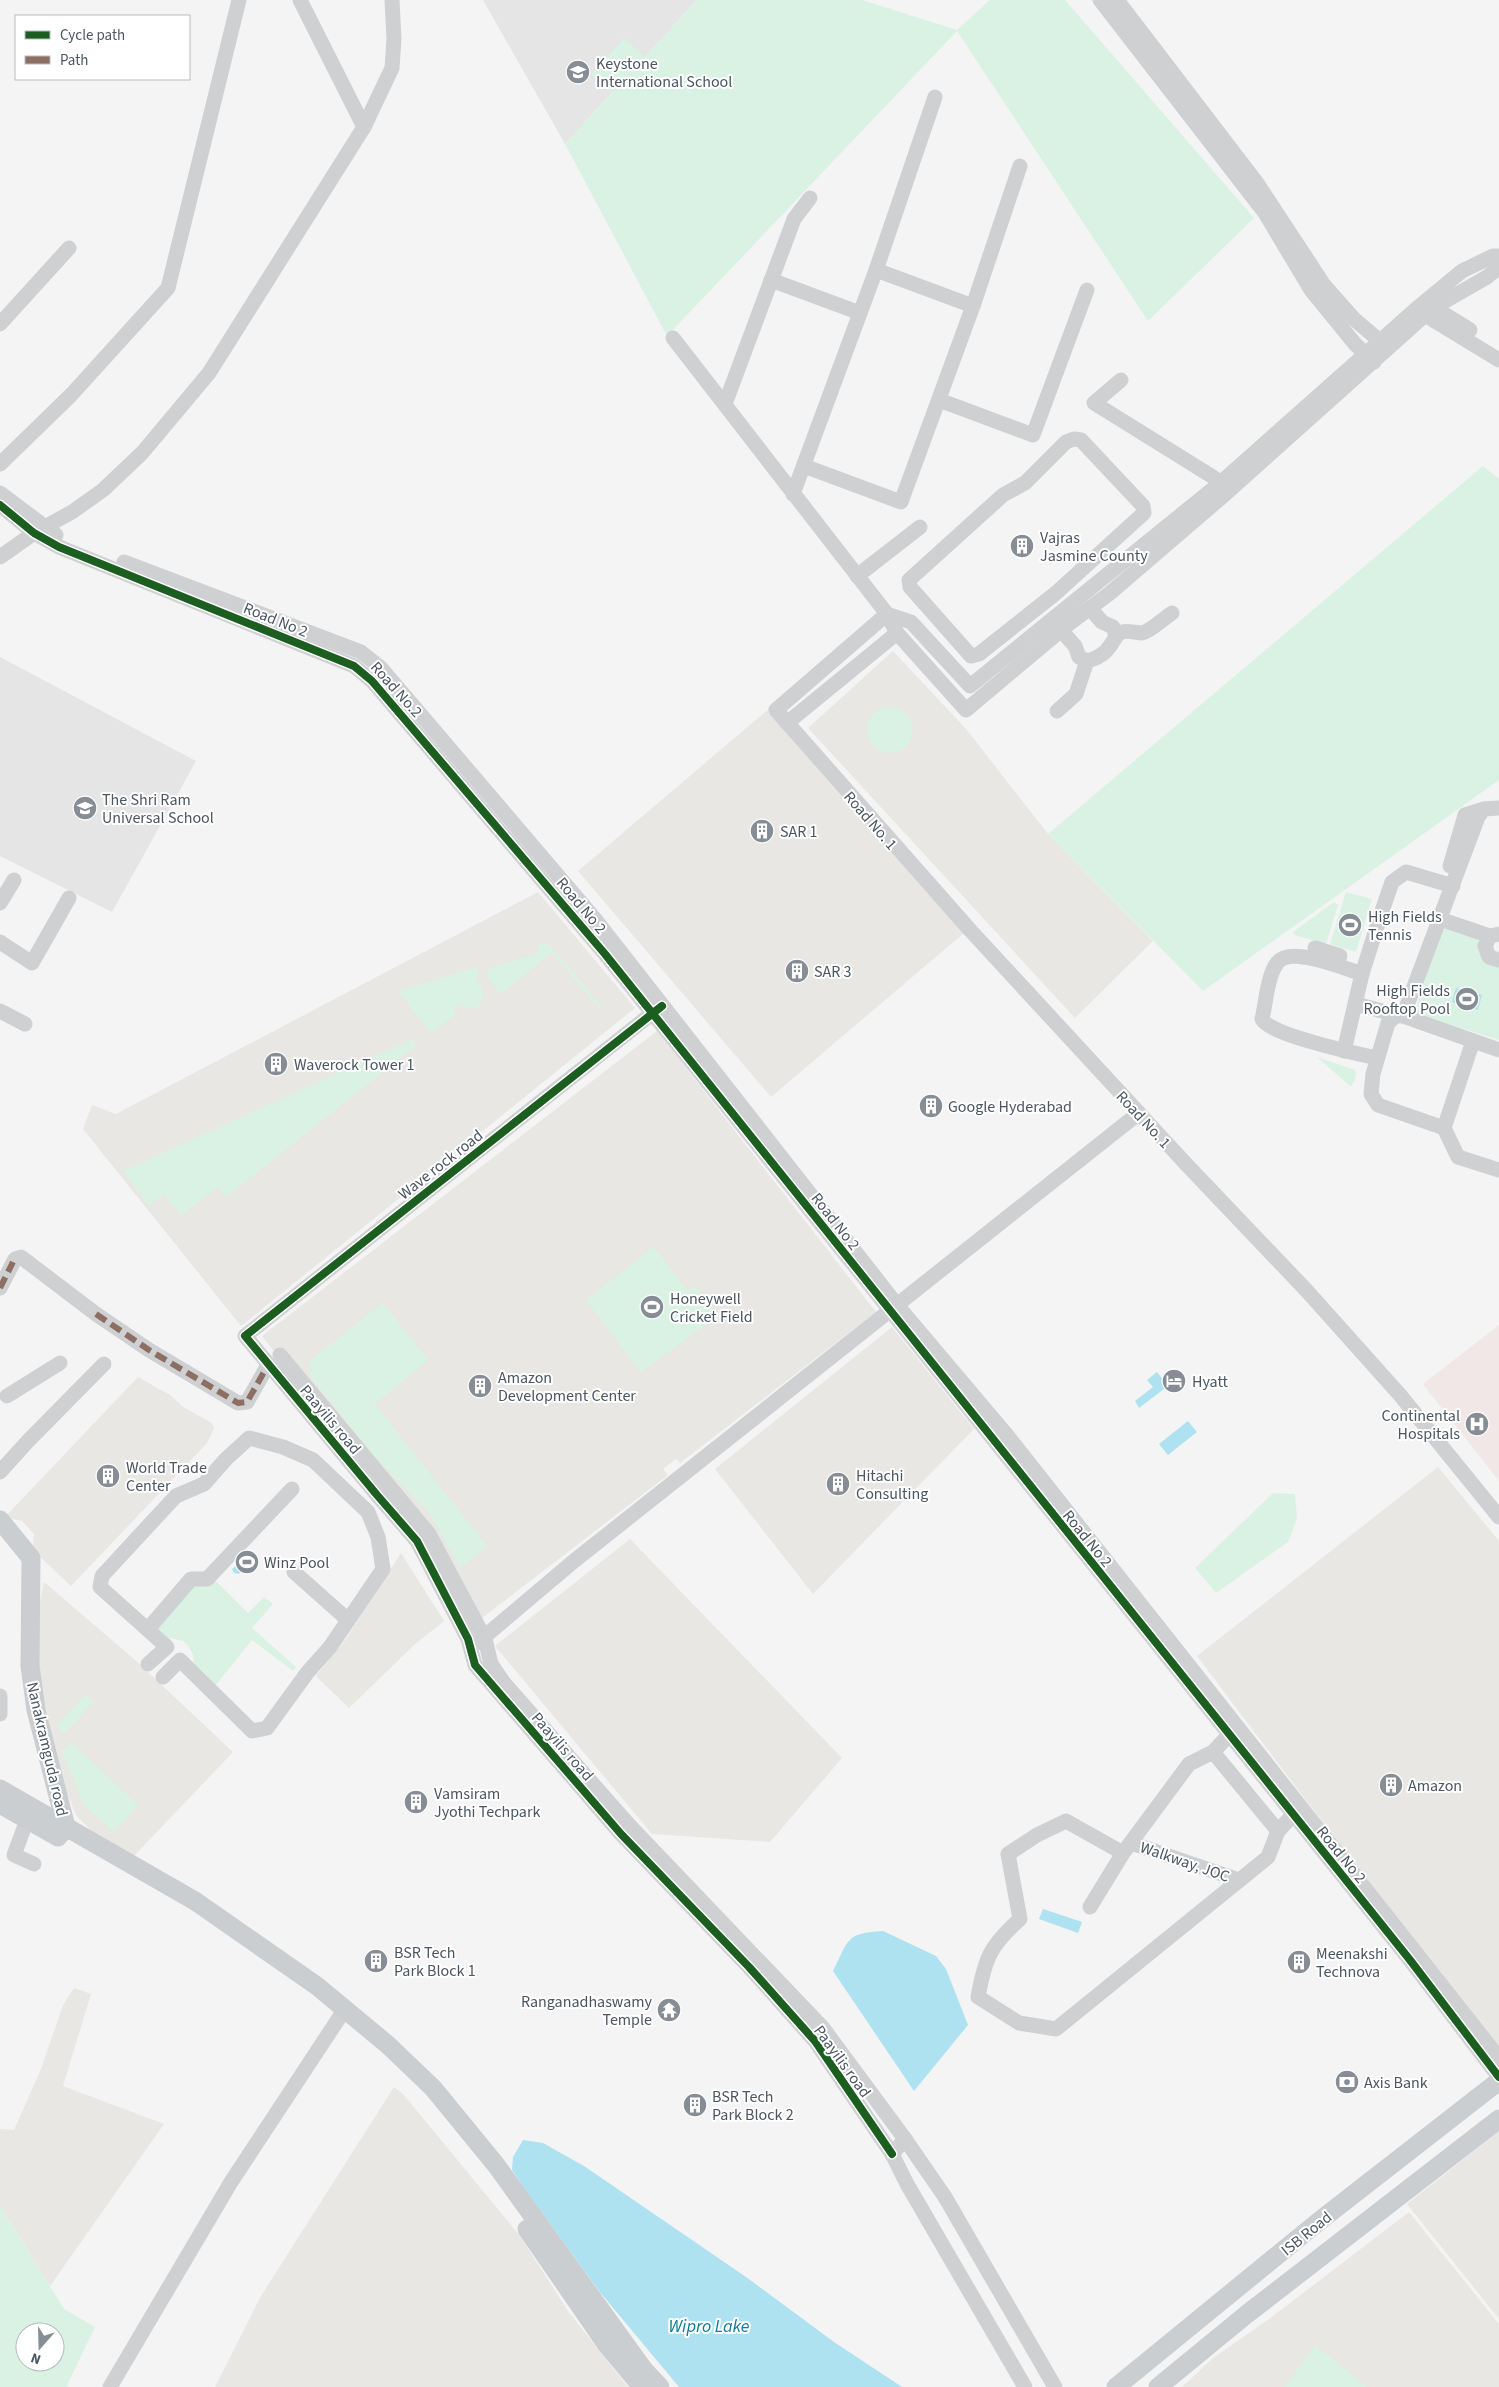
<svg xmlns="http://www.w3.org/2000/svg" width="1499" height="2387" font-family="'Source Sans 3',sans-serif">
<style>
.commercial{fill:#e8e7e3}
.education{fill:#e6e5e6}
.medical{fill:#f1e7e6}
.green{fill:#d9f2e3;fill-rule:evenodd}
.water{fill:#aee2f0}
.lines{fill:none;stroke-linecap:round;stroke-linejoin:round}
.minor{stroke:#ced0d2;stroke-width:15}
.major{stroke:#caced1;stroke-width:19}
.quiet{stroke:#8d6e63;stroke-width:6;stroke-dasharray:12 6;stroke-linecap:butt}
.cycleway-casing{stroke:#fff;stroke-width:11}
.cycleway{stroke:#1b5e20;stroke-width:8}
.labels{text-anchor:middle;stroke-width:4;stroke-linejoin:round;paint-order:stroke}
.poi-label{font-size:16px;fill:#4a5661;stroke:#fff;text-anchor:start}
.street-label{font-size:16px;fill:#4a5661;stroke:#fff}
.water-label{font-size:18px;font-style:italic;fill:#0c7c9b;stroke:#fff}
</style>
<rect width="100%" height="100%" fill="#f4f4f4"/>
<g class="commercial">
<polygon points="893,651 967,730 1048,834 1153,941 1075,1018 808,728"/>
<polygon points="771,707 964,933 771,1097 578,871"/>
<polygon points="538,892 635,1008 241,1326 83,1129 92,1105 116,1114"/>
<polygon points="657,1031 876,1312 680,1463 676,1459 663,1469 668,1475 482,1618 262,1336"/>
<polygon points="892,1327 974,1429 813,1594 715,1469"/>
<polygon points="138,1377 170,1395 183,1407 212,1423 214,1428 207,1443 71,1586 33,1550 34,1534 22,1521 5,1517"/>
<polygon points="1438,1467 1499,1541 1499,2047 1410,1938 1197,1656"/>
<polygon points="630,1539 842,1758 770,1842 652,1834 495,1646"/>
<polygon points="401,1553 444,1621 414,1645 349,1708 316,1676 346,1639"/>
<polygon points="44,1582 135,1660 233,1752 133,1857 103,1843 76,1815 50,1751 34,1634"/>
<polygon points="74,1988 91,1994 63,2086 164,2124 50,2286 0,2205 0,2129 14,2130 41,2069 63,2005"/>
<polygon points="394,2087 403,2094 520,2236 568,2311 628,2387 215,2387 261,2296"/>
<polygon points="1499,2131 1499,2319 1407,2204"/>
<polygon points="1409,2212 1499,2324 1499,2387 1182,2387 1213,2358 1269,2319"/>
</g>
<g class="education">
<polygon points="483,0 697,0 565,144"/>
<polygon points="0,657 196,761 112,912 0,856"/>
</g>
<polygon class="medical" points="1499,1325 1499,1481 1423,1384"/>
<g class="green">
<polygon points="697,0 862,0 957,30 990,0 1065,0 1254,218 1148,321 957,31 667,336 565,144"/>
<polygon points="624,38 644,56 611,92 591,75"/>
<polygon points="1483,466 1499,479 1499,780 1203,991 1048,834"/>
<circle cx="890" cy="730" r="23"/>
<polygon points="1346,892 1372,899 1356,952 1330,944"/>
<polygon points="1334,902 1338,905 1326,944 1294,935 1293,932"/>
<polygon points="1445,928 1477,939 1499,965 1499,1040 1417,1014 1416,1009 1438,934"/>
<polygon points="547,942 601,1006 599,1008 552,952 501,994 487,977 487,972 494,966 539,953 536,946"/>
<path d="M 476,967 L 479,971 L 476,978 C 484,990 486,994 479,1007 L 470,1009 L 455,1004 L 455,1015 L 431,1033 L 398,991 Z"/>
<polygon points="413,1039 417,1045 226,1197 218,1187 181,1215 164,1194 149,1206 123,1171"/>
<path d="M 1317,1057 L 1355,1070 C 1357,1076 1355,1082 1350,1086 Z"/>
<polygon points="654,1247 687,1290 695,1286 719,1315 641,1372 586,1300"/>
<polygon points="383,1303 428,1360 375,1404 487,1546 460,1568 431,1515 375,1457 308,1374 313,1369 308,1362"/>
<polygon points="1273,1493 1295,1494 1297,1519 1288,1542 1216,1593 1195,1568"/>
<polygon points="213,1578 248,1613 264,1597 273,1604 252,1628 296,1667 293,1671 252,1640 215,1686 206,1674 194,1664 193,1655 189,1647 183,1641 165,1637 154,1626 193,1582"/>
<polygon points="86,1694 94,1701 64,1734 56,1726"/>
<polygon points="71,1742 138,1805 114,1832 84,1805 62,1752"/>
<path d="M 0,2205 L 64,2309 L 95,2327 L 67,2385 L 69,2387 L 0,2387 ZM 25,2332 L 55,2332 L 55,2362 L 25,2362 Z"/>
<polygon points="1315,2345 1367,2387 1285,2387"/>
</g>
<g class="water">
<polygon points="1456,988 1482,995 1478,1010 1452,1002"/>
<polygon points="1157,1372 1168,1386 1139,1408 1135,1401 1153,1387 1147,1380"/>
<polygon points="1188,1421 1197,1432 1168,1455 1159,1444"/>
<path d="M 247,1550 L 256,1558 L 253,1567 L 244,1568 L 239,1574 L 234,1573 L 232,1569 C 242,1562 241,1554 247,1550 Z"/>
<polygon points="1043,1909 1082,1922 1078,1933 1039,1919"/>
<path d="M 883,1931 L 936,1956 L 946,1969 L 968,2025 L 914,2091 L 833,1971 C 849,1940 845,1933 883,1931 Z"/>
<polygon points="523,2140 543,2143 584,2166 746,2277 834,2342 902,2387 679,2387 599,2291 524,2188 512,2170 513,2157"/>
</g>
<g class="lines">
<g class="minor">
<polyline points="300,0 364,127"/>
<polyline points="1100,0 1265,213 1311,290 1355,344 1374,362"/>
<polyline points="1117,0 1257,183 1324,285 1354,319 1387,347"/>
<polyline points="876,270 973,306"/>
<polyline points="771,280 860,313"/>
<polyline points="1428,304 1470,330"/>
<polyline points="1417,310 1499,360"/>
<polyline points="0,324 69,248"/>
<polyline points="673,338 887,614 897,633 966,710 1066,626 1110,593 1223,496 1433,308 1487,277 1499,267"/>
<polyline points="1121,380 1094,403 1213,477 1219,484"/>
<polyline points="939,400 1033,435 1087,290"/>
<polyline points="725,404 794,219 810,198"/>
<polygon points="1074,439 1081,440 1143,506 1144,513 1056,593 979,654 971,656 910,587 909,580 1003,495 1025,483 1066,442"/>
<polyline points="0,464 71,395 168,288 239,0"/>
<polyline points="804,466 901,502 973,306 1020,166"/>
<polyline points="0,493 56,535"/>
<polyline points="793,494 876,270 935,97"/>
<polyline points="0,505 34,533 59,547 354,666 372,681 605,954 1410,1960 1499,2077"/>
<polyline points="0,557 34,533 72,512 103,490 142,453 209,373 364,127 392,68 394,39 392,0"/>
<polyline points="124,562 361,652 381,668 595,919 897,1305 1006,1434 1499,2058"/>
<polyline points="857,576 920,527"/>
<polyline points="1090,608 1102,622 1113,627 1116,636"/>
<polyline points="887,614 776,710 970,930 1186,1164 1307,1291 1400,1395 1499,1517"/>
<polyline points="887,614 911,622 970,686 1219,484 1416,309 1462,271 1493,256 1499,256"/>
<polyline points="1061,630 1075,646 1079,657 1087,661"/>
<path d="M 1057,711 L 1076,694 L 1087,661 C 1114,654 1111,636 1122,632 C 1128,630 1136,633 1142,633 C 1151,631 1164,618 1172,613"/>
<polyline points="787,723 897,633"/>
<polyline points="1450,866 1465,815 1484,809"/>
<polyline points="0,903 14,880"/>
<polyline points="1440,919 1490,936"/>
<polyline points="1499,934 1490,936 1485,946 1489,957 1499,960"/>
<polyline points="0,942 32,963 69,898"/>
<polyline points="1315,948 1340,956"/>
<path d="M 1362,974 C 1344,968 1290,945 1277,963 C 1267,977 1266,1003 1262,1019 C 1267,1034 1358,1054 1377,1058"/>
<polyline points="1356,1004 1397,1015"/>
<polyline points="659,1008 245,1336 377,1495 417,1541 468,1639 475,1665 621,1834 749,1967 815,2041 892,2154"/>
<polyline points="0,1011 25,1024"/>
<polyline points="1403,1016 1478,817 1484,809 1499,808"/>
<polyline points="1473,1041 1444,1128 1458,1157 1499,1170"/>
<polyline points="1344,1051 1362,974 1379,920 1392,882 1406,872 1453,886"/>
<polyline points="1444,1128 1378,1105 1371,1094 1373,1074 1388,1023 1397,1015 1403,1016 1499,1050"/>
<polyline points="0,1288 15,1259 21,1257 96,1314 149,1350 238,1403 247,1402 268,1365"/>
<polyline points="280,1355 429,1534 485,1639 491,1664 504,1683 629,1825 823,2028 905,2139"/>
<polyline points="7,1396 60,1363"/>
<polyline points="0,1472 28,1441 104,1364"/>
<polyline points="294,1572 348,1620"/>
<polyline points="148,1629 191,1579 207,1579 292,1489"/>
<polyline points="477,1643 574,1561 1139,1113"/>
<polyline points="148,1664 167,1647 100,1587 102,1576 176,1496 204,1484 226,1459 249,1438 283,1447 313,1460 368,1512 378,1537 383,1569 330,1647 307,1673 267,1728 252,1731 180,1660 163,1677"/>
<polyline points="0,1696 0,1714"/>
<path d="M 1229,1735 L 1213,1752 L 1189,1764 L 1123,1853 L 1066,1821 L 1037,1835 L 1008,1854 L 1020,1919 C 990,1946 985,1958 978,1997 L 1019,2023 L 1056,2029 L 1268,1857 L 1278,1831 L 1293,1815"/>
<polyline points="1213,1752 1278,1831"/>
<polyline points="27,1820 14,1855 34,1864"/>
<polyline points="1131,1843 1239,1880"/>
<polyline points="1090,1907 1123,1853"/>
<polyline points="110,2387 231,2182 341,2015"/>
<polyline points="1025,2387 907,2184 892,2154 905,2139 945,2197 1055,2387"/>
</g>
<g class="major">
<polyline points="0,1520 31,1558 30,1666 36,1710 66,1827 63,1832"/>
<polyline points="0,1789 195,1901 317,1986 388,2045 433,2088 496,2165 644,2370 660,2387"/>
<polyline points="0,1804 58,1837"/>
<polyline points="527,2229 607,2345 642,2387"/>
<polyline points="1116,2387 1318,2222 1499,2081"/>
<polyline points="1158,2387 1247,2314 1499,2119"/>
</g>
<g class="quiet">
<polyline points="0,1288 13,1262"/>
<polyline points="96,1314 149,1350 238,1403 247,1402 268,1365"/>
</g>
<g class="cycleway-casing">
<g id="cycleway">
<polyline points="0,505 34,533 59,547 354,666 372,681 605,954 1410,1960 1499,2077"/>
<polyline points="662,1006 245,1336 377,1495 417,1541 468,1639 475,1665 621,1834 749,1967 815,2041 892,2154"/>
</g>
</g>
<use href="#cycleway" class="cycleway"/>
</g>
<defs>
<g id="school-disc" transform="scale(1.25)"><circle r="9.5" fill="#868d94" stroke="#fff"/><path d="M0-5L7-2L0 1L-7-2ZM-4 1L0 2.5L4 1V4Q0 6-4 4Z" fill="#fff"/></g>
<g id="building-disc" transform="scale(1.25)"><circle r="9.5" fill="#868d94" stroke="#fff"/><path d="M-4-6H4V6H1V3H-1V6H-4ZM-2.5-4.3h1.7v1.8h-1.7ZM.8-4.3h1.7v1.8H.8ZM-2.5-1h1.7V.8h-1.7ZM.8-1h1.7V.8H.8Z" fill="#fff"/></g>
<g id="stadium-disc" transform="scale(1.25)"><circle r="9.5" fill="#868d94" stroke="#fff"/><path d="M0-5a6.5 5 0 1 0 0 10a6.5 5 0 1 0 0-10ZM-3.5-1.8h7v3.6h-7Z" fill="#fff"/></g>
<g id="hotel-disc" transform="scale(1.25)"><circle r="9.5" fill="#868d94" stroke="#fff"/><path d="M-6-4.5h1.5V1H6V5H4.5V3h-9V5H-6ZM-4 0a1.8 1.8 0 1 1 3.6 0ZM.5 0V-2.5h3Q6-2.5 6 0Z" fill="#fff"/></g>
<g id="hospital-disc" transform="scale(1.25)"><circle r="9.5" fill="#868d94" stroke="#fff"/><path d="M-5-5h3v3.5h4V-5h3V5h-3V1.5h-4V5h-3Z" fill="#fff"/></g>
<g id="temple-disc" transform="scale(1.25)"><circle r="9.5" fill="#868d94" stroke="#fff"/><path d="M0-6L5-2H3V0L6.5 2.5H4V6H1.5V3h-3V6H-4V2.5H-6.5L-3 0V-2H-5Z" fill="#fff"/></g>
<g id="bank-disc" transform="scale(1.25)"><circle r="9.5" fill="#868d94" stroke="#fff"/><path d="M-6-4H6V4H-6ZM0-2.3a2.3 2.3 0 1 0 0 4.6a2.3 2.3 0 1 0 0-4.6Z" fill="#fff"/></g>
</defs>
<g fill-rule="evenodd">
<use href="#school-disc" x="578" y="72"/>
<use href="#building-disc" x="1022" y="546"/>
<use href="#school-disc" x="85" y="808"/>
<use href="#building-disc" x="762" y="831"/>
<use href="#stadium-disc" x="1350" y="925"/>
<use href="#building-disc" x="797" y="971"/>
<use href="#stadium-disc" x="1467" y="999"/>
<use href="#building-disc" x="276" y="1064"/>
<use href="#building-disc" x="931" y="1106"/>
<use href="#stadium-disc" x="652" y="1307"/>
<use href="#hotel-disc" x="1174" y="1381"/>
<use href="#building-disc" x="480" y="1386"/>
<use href="#hospital-disc" x="1477" y="1424"/>
<use href="#building-disc" x="108" y="1476"/>
<use href="#building-disc" x="838" y="1484"/>
<use href="#stadium-disc" x="247" y="1562"/>
<use href="#building-disc" x="1391" y="1785"/>
<use href="#building-disc" x="416" y="1802"/>
<use href="#building-disc" x="376" y="1961"/>
<use href="#building-disc" x="1299" y="1962"/>
<use href="#temple-disc" x="669" y="2010"/>
<use href="#bank-disc" x="1347" y="2082"/>
<use href="#building-disc" x="695" y="2105"/>
</g>
<g class="labels">
<g class="poi-label">
<text x="596" y="69">Keystone<tspan x="596" dy="18">International School</tspan></text>
<text x="1040" y="543">Vajras<tspan x="1040" dy="18">Jasmine County</tspan></text>
<text x="102" y="805">The Shri Ram<tspan x="102" dy="18">Universal School</tspan></text>
<text x="780" y="837">SAR 1</text>
<text x="1368" y="922">High Fields<tspan x="1368" dy="18">Tennis</tspan></text>
<text x="814" y="977">SAR 3</text>
<text x="1450" y="996" text-anchor="end">High Fields<tspan x="1450" dy="18">Rooftop Pool</tspan></text>
<text x="294" y="1070">Waverock Tower 1</text>
<text x="948" y="1112">Google Hyderabad</text>
<text x="670" y="1304">Honeywell<tspan x="670" dy="18">Cricket Field</tspan></text>
<text x="498" y="1383">Amazon<tspan x="498" dy="18">Development Center</tspan></text>
<text x="1192" y="1387">Hyatt</text>
<text x="1460" y="1421" text-anchor="end">Continental<tspan x="1460" dy="18">Hospitals</tspan></text>
<text x="126" y="1473">World Trade<tspan x="126" dy="18">Center</tspan></text>
<text x="856" y="1481">Hitachi<tspan x="856" dy="18">Consulting</tspan></text>
<text x="264" y="1568">Winz Pool</text>
<text x="1408" y="1791">Amazon</text>
<text x="434" y="1799">Vamsiram<tspan x="434" dy="18">Jyothi Techpark</tspan></text>
<text x="394" y="1958">BSR Tech<tspan x="394" dy="18">Park Block 1</tspan></text>
<text x="1316" y="1959">Meenakshi<tspan x="1316" dy="18">Technova</tspan></text>
<text x="652" y="2007" text-anchor="end">Ranganadhaswamy<tspan x="652" dy="18">Temple</tspan></text>
<text x="1364" y="2088">Axis Bank</text>
<text x="712" y="2102">BSR Tech<tspan x="712" dy="18">Park Block 2</tspan></text>
</g>
<g class="street-label">
<text transform="translate(276 619) rotate(22)" y="6">Road No 2</text>
<text transform="translate(397 689) rotate(48)" y="6">Road No.2</text>
<text transform="translate(871 820) rotate(49)" y="6">Road No. 1</text>
<text transform="translate(582 905) rotate(50)" y="6">Road No 2</text>
<text transform="translate(1144 1119) rotate(47)" y="6">Road No. 1</text>
<text transform="translate(440 1164) rotate(-38)" y="6">Wave rock road</text>
<text transform="translate(836 1221) rotate(52)" y="6">Road No 2</text>
<text transform="translate(331 1419) rotate(50)" y="6">Paayilis road</text>
<text transform="translate(1088 1538) rotate(51)" y="6">Road No 2</text>
<text transform="translate(563 1746) rotate(49)" y="6">Paayilis road</text>
<text transform="translate(48 1749) rotate(77)" y="6">Nanakramguda road</text>
<text transform="translate(1342 1854) rotate(51)" y="6">Road No 2</text>
<text transform="translate(1185 1861) rotate(19)" y="6">Walkway, JOC</text>
<text transform="translate(843 2061) rotate(54)" y="6">Paayilis road</text>
<text transform="translate(1306 2233) rotate(-39)" y="6">ISB Road</text>
</g>
<g class="water-label">
<text x="709" y="2332">Wipro Lake</text>
</g>
</g>
<rect x="15" y="15" width="175" height="65" fill="#ffffff" stroke="#b7bbc0"/>
<rect x="25" y="31" width="25" height="8" fill="#1b5e20" stroke="#b7bbc0"/>
<text x="60" y="40" font-size="15" fill="#4a5661">Cycle path</text>
<rect x="25" y="56" width="25" height="8" fill="#8d6e63" stroke="#b7bbc0"/>
<text x="60" y="65" font-size="15" fill="#4a5661">Path</text>
<g transform="translate(40 2347) rotate(200)"><circle r="24" fill="#ffffff" stroke="#b7bbc0"/>
<path d="M0-4L9 19L0 12L-9 19Z" fill="#868d94"/>
<text y="-8" font-size="14" font-weight="bold" text-anchor="middle" fill="#4a5661">N</text>
</g>
</svg>
